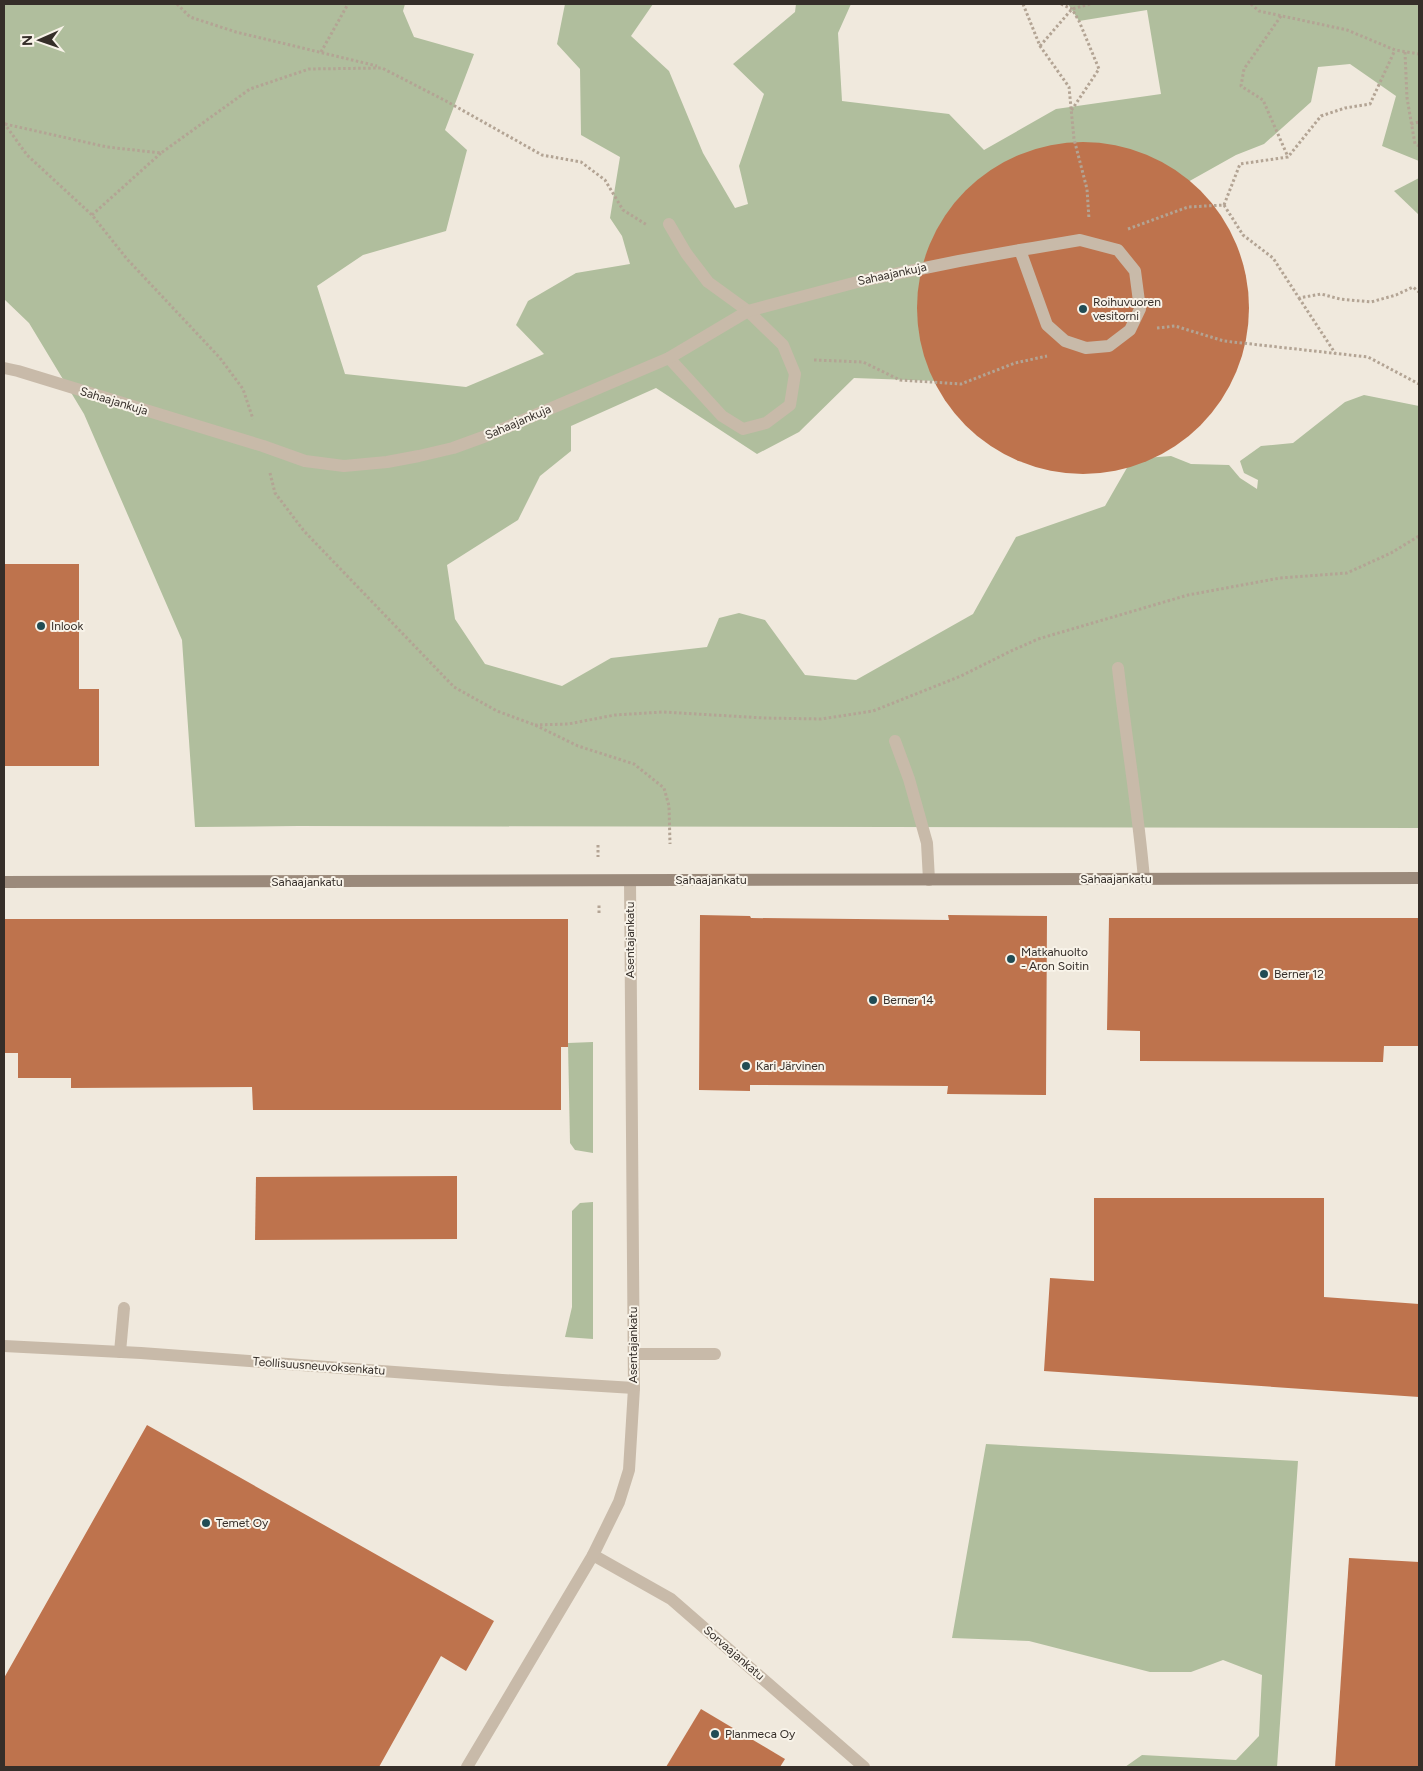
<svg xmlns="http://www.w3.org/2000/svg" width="1423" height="1771" font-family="Figtree,sans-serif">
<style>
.green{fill:#b0be9d}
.building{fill:#be734d}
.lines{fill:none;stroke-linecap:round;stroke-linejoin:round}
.path{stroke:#b3a494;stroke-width:3;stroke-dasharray:2.5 2.5;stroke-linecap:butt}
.lane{stroke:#c8baa9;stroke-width:12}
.street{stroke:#c8baa9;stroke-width:12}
.secondary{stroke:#9b8a7b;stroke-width:12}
.poi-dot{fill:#214c54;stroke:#f8f3e9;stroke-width:2}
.labels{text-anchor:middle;stroke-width:4;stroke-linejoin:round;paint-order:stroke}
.street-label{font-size:12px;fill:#352e29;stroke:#f8f3e9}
.poi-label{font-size:12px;fill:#352e29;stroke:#f8f3e9;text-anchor:start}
</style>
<rect width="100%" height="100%" fill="#f0e9dd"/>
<g class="green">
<polygon points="4,4 405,4 403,11 414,37 474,54 445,130 467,150 446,231 363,255 317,286 345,374 466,387 544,354 516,325 528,301 576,273 630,264 622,236 610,218 620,157 581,135 580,69 557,44 565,4 653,4 631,36 669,71 703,153 735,208 748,204 739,166 764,94 733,64 795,12 796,4 851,4 838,33 842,101 949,114 984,150 1056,109 1161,94 1147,10 1079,21 1068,4 1419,4 1419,161 1382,146 1396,96 1350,64 1318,67 1311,102 1264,144 1236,155 1145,206 1156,271 1156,372 1097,394 1031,395 937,381 854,378 799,432 757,454 656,388 571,426 571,451 540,476 518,520 447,565 455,619 485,664 562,686 611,658 707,647 719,618 739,613 765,620 805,675 856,680 973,614 1016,537 1105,506 1132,459 1171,456 1191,464 1229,465 1240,478 1257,489 1258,480 1244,473 1240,461 1261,446 1293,443 1345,402 1364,395 1419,406 1419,828 298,826 195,827 182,640 84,414 29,323 4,299"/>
<polygon points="1419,178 1419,215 1394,191"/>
<polygon points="593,1042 593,1153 575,1150 570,1143 568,1043"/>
<polygon points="593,1202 593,1339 565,1337 572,1307 572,1211 580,1203"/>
<polygon points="986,1444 1298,1461 1277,1767 1125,1767 1142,1755 1236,1760 1259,1736 1262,1675 1223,1660 1191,1672 1150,1672 1029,1641 952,1638"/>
</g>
<g class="building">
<circle cx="1083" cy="308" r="166"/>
<polygon points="4,564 79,564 79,689 99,689 99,766 4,766"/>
<polygon points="700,915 750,916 751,918 949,920 948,915 1047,916 1046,1095 947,1094 948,1086 750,1085 750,1091 699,1090"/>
<polygon points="1109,918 1419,918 1419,1046 1384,1046 1383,1062 1140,1061 1140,1031 1107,1030"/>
<polygon points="4,919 568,919 568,1047 561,1047 561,1110 253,1110 252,1087 71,1088 71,1078 18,1078 18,1053 4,1053"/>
<polygon points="457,1176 457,1239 255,1240 256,1177"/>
<polygon points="1094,1198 1324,1198 1324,1297 1419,1304 1419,1397 1044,1371 1050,1278 1094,1281"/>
<polygon points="147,1425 494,1621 466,1671 441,1656 379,1767 4,1767 4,1678"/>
<polygon points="1349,1558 1419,1562 1419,1767 1335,1767"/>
<polygon points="701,1709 785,1759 780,1767 666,1767"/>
</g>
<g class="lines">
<g class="path">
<polyline points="177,4 190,17 236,32 377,66"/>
<polyline points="1023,4 1040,46 1069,87 1074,139 1087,189 1089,219"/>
<polyline points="1061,4 1072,9 1079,21 1099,69 1071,111"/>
<polyline points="1251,4 1259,11 1347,30 1395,50 1419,54"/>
<polyline points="1281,16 1244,69 1241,86 1263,100 1288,157"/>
<polyline points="1040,46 1072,9 1090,4"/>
<polyline points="321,52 348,4"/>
<polyline points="1405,52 1407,98 1415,144 1419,146"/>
<polyline points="4,123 27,155 92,215 127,259 220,358 243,389 253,419"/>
<polyline points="5,124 107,147 161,153 250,89 309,69 382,68 446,101 542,155 581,162 605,180 623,210 647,225"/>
<polyline points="1411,124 1419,122"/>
<polyline points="1224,205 1243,235 1273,258 1299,298 1321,294 1340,299 1371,302 1396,295 1413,287 1419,292"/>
<polyline points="92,215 161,153"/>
<polyline points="1128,229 1188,207 1224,205 1240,164 1288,157 1321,116 1345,108 1370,104 1395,50"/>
<polyline points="1299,298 1335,353"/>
<polyline points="1157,328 1175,326 1224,341 1368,357 1419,384"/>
<polyline points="814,360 863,362 900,380 961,384 1015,363 1047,356"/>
<polyline points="270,473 275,493 304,531 454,687 497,711 535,725 578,746 634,764 664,788 669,806 670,844"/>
<polyline points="535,725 568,724 615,715 663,712 764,718 821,719 873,711 961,676 1009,652 1038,639 1188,595 1280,578 1347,573 1391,553 1419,536"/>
<polyline points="598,845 598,857"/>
<polyline points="599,913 599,903"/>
</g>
<g class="lane">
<polyline points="669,224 686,253 708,282 748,311 783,345 795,374 790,405 766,423 743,429 722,416 669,358"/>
<polyline points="4,368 18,371 263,446 305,461 344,466 387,462 419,456 453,448 486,436 669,358 748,311 861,281 959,261 1020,250 1033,248 1080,240 1118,250 1135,271 1140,309 1130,330 1109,346 1086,348 1065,341 1047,325 1020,250"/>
<path d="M 1118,668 C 1126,738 1138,808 1144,879"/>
<polyline points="895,741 909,779 927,843 929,880"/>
<polyline points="120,1352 124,1308"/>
<polyline points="634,1354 715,1354"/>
</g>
<g class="street">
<polyline points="4,1346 141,1353 502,1380 634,1388"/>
<polyline points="593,1555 671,1599 864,1767"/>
<polyline points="467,1767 593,1555 619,1502 629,1470 634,1388 630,881"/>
</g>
<polyline class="secondary" points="4,882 1419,878"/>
</g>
<g class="poi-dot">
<circle cx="1083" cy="309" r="5"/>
<circle cx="41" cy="626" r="5"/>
<circle cx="1011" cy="959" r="5"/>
<circle cx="1264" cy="974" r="5"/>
<circle cx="873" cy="1000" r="5"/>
<circle cx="746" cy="1066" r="5"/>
<circle cx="206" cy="1523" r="5"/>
<circle cx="715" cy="1734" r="5"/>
</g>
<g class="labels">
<g class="street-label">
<text transform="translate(892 274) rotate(-12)" y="4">Sahaajankuja</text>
<text transform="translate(114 401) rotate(17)" y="4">Sahaajankuja</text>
<text transform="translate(518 422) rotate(-23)" y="4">Sahaajankuja</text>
<text x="1116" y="883">Sahaajankatu</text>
<text x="711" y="884">Sahaajankatu</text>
<text x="307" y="886">Sahaajankatu</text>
<text transform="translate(630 940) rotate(-90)" y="4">Asentajankatu</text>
<text transform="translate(633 1345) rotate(-90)" y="4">Asentajankatu</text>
<text transform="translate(319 1366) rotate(4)" y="4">Teollisuusneuvoksenkatu</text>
<text transform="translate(734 1653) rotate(41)" y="4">Sorvaajankatu</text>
</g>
<g class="poi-label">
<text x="1093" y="306">Roihuvuoren<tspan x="1093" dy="14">vesitorni</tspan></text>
<text x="51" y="630">Inlook</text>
<text x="1021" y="956">Matkahuolto<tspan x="1021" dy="14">- Aron Soitin</tspan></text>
<text x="1274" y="978">Berner 12</text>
<text x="883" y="1004">Berner 14</text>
<text x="756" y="1070">Kari Järvinen</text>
<text x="216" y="1527">Temet Oy</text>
<text x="725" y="1738">Planmeca Oy</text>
</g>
</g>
<rect width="1423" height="1771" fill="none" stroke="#352e29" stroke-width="10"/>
<g transform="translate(40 40) rotate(268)" stroke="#f8f3e9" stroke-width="4" paint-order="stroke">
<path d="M0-4L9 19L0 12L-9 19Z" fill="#352e29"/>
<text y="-8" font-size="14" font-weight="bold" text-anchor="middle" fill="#352e29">N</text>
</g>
</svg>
